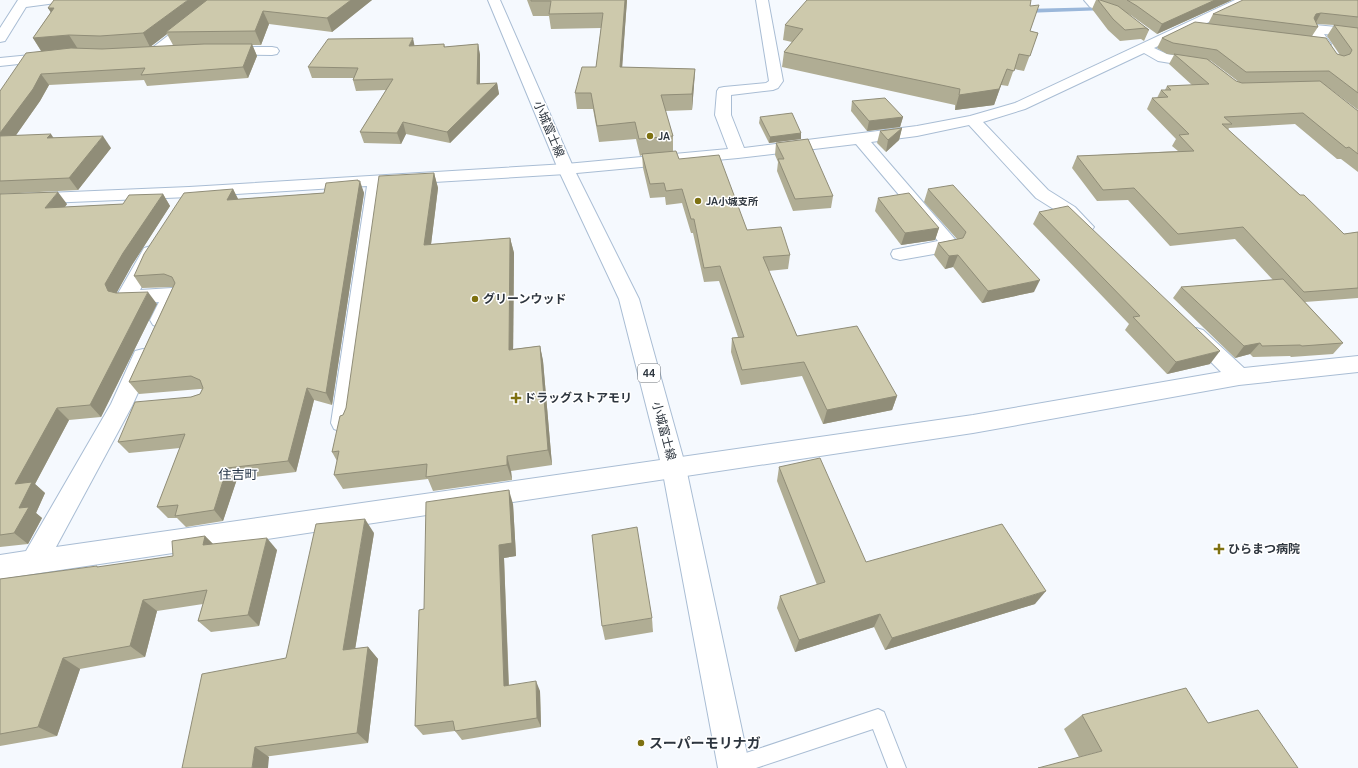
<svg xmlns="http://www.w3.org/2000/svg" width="1358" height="768" font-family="Ubuntu,'Noto Sans JP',sans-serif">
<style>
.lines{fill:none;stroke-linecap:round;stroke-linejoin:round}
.stream{fill:#9ab7da;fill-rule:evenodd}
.lane-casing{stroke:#a9bdd4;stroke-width:2}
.street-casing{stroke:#a9bdd4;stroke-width:2}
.primary-casing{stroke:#a9bdd4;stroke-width:2}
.lane{fill:#fff;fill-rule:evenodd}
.street{fill:#fff;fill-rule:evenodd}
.primary{fill:#fff;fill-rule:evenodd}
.wall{fill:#b0ad94;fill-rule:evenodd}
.shaded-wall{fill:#908d78}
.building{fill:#cdc9ac;stroke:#908d78}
.poi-dot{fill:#7e7111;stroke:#fff;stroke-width:1.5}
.labels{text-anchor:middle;stroke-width:3;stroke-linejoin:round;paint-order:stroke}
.far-poi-label{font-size:10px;font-weight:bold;fill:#2e363f;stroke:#fff;text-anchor:start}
.shield{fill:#fff;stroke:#6d7279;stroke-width:1}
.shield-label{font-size:11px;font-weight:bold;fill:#2e363f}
.street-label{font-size:12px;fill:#2e363f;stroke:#fff}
.poi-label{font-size:12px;font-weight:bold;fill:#2e363f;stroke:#fff;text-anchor:start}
.neighbourhood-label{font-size:13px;fill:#243447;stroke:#fff}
.near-poi-label{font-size:14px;font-weight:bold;fill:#2e363f;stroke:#fff;text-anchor:start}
</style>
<rect width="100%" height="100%" fill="#f5f9fe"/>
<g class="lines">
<polygon class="stream" points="1104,7 1106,8 1106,10 1025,13 1022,11 1025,9"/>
<g class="lane-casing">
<polygon id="lane" points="878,709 884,712 906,768 888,768 873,729 756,768 725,768 725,766 727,759 734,757"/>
</g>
<g class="street-casing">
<g id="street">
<polygon points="18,0 58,0 56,3 26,7 5,41 0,42 0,28"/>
<polygon points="214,0 228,0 160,55 135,57 130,56 128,53 130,50 152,48"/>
<polygon points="756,0 768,0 783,81 778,88 773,90 731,95 731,115 744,148 917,126 970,116 1015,103 1235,0 1251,0 1249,3 1154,48 1167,54 1206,61 1208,64 1206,67 1201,68 1158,61 1144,53 1025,109 983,122 1048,190 1075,207 1094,227 1091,231 1085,233 1079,231 1063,215 1036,198 969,125 917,136 871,142 960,245 958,249 951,251 900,260 893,258 891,254 893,250 938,241 856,144 738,158 566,174 384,185 353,423 350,429 342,432 334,429 331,423 367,186 189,197 0,205 0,195 189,187 566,164 728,149 715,115 717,91 719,88 724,87 766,83 769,81"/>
<polygon points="1084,0 1097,0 1126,13 1128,16 1126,19 1118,19 1090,7"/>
<polygon points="1315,25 1358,29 1358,37 1324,34 1331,44 1329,47 1324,48 1298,45 1296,42 1298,39 1314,39 1309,29 1310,26"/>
<polygon points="225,47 272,47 277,48 279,51 277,54 272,55 220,54 218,51 220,48"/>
<polygon points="51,53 56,54 58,57 56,60 0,66 0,58"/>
<polygon points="151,246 158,248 160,252 140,290 172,288 179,290 182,295 167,325 160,327 153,325 150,320 159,302 126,304 119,302 116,297 144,248"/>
<polygon points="1196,328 1203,330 1244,368 1358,356 1358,372 1239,385 973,433 0,579 0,555 26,551 111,404 135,351 143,349 151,351 154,357 132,406 56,547 973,415 1221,372 1189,340 1186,335 1189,330"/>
</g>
</g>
<g class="primary-casing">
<polygon id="primary" points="488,0 500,0 574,169 639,299 686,468 750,768 718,768 662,468 619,299 558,169"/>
</g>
<use href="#lane" class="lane"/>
<use href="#street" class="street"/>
<use href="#primary" class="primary"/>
</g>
<g class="wall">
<path d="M 372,0 L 332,32 L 269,24 L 261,45 L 252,45 L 257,56 L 248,78 L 147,86 L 144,80 L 49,85 L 40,101 L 16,135 L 53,138 L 111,148 L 78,190 L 0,194 L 0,91 L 41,51 L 33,38 L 51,12 L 48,8 ZM 167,34 L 173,45 L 185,45 L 127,48 L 150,47 Z"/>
<polygon points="527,0 627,0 622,67 695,69 694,85 692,110 665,111 673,136 673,152 679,159 747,230 790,255 788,269 768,271 797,336 897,396 892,410 823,424 802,376 741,385 731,352 732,338 738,337 719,281 704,282 693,233 691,233 682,203 666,205 665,197 650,198 643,168 642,155 640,156 636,139 599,142 593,109 577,109 575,93 596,67 601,28 551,29 549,16 533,16"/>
<polygon points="1096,0 1232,0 1157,34 1132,16 1125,12 1149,30 1144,41 1141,39 1120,41 1108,30 1092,9"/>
<path d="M 1358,0 L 1358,110 L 1321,82 L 1358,111 L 1358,172 L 1341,159 L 1337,159 L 1295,124 L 1229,128 L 1228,130 L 1300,195 L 1344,234 L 1358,232 L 1358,298 L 1305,302 L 1343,343 L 1333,354 L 1291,357 L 1290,356 L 1253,357 L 1250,354 L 1235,358 L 1173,298 L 1181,287 L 1273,280 L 1235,239 L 1170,246 L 1128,200 L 1097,201 L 1072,168 L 1077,156 L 1178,151 L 1172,146 L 1176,139 L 1147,109 L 1152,98 L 1157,98 L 1161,90 L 1165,90 L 1167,86 L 1192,85 L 1169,64 L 1174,55 L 1167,54 L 1157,48 L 1162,38 L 1208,24 L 1213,14 ZM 1317,24 L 1334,25 L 1327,36 L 1340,55 L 1337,54 L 1312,36 L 1318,27 ZM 1209,60 L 1211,61 L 1239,82 L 1236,81 Z"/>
<polygon points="1030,6 1030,31 1038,33 1024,71 1014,69 1008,86 1001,85 994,105 955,110 955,105 782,67 784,52 792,42 783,40 785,25"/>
<polygon points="444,44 445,47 478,44 480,55 480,84 497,83 499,94 450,143 406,134 401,144 364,143 360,132 386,90 356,91 353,80 353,78 312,78 308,67 415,46"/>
<polygon points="852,101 903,117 900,127 867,131 851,111"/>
<polygon points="760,117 801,133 801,139 769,143 759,123"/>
<polygon points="902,128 899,140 886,152 877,143 880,131"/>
<polygon points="776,143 833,196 831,208 793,211 777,171 778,162 775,155"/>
<polygon points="434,173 438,188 431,244 510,238 514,253 513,349 540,346 543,361 552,465 511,471 512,480 433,491 428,479 343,489 334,475 337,461 332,452 343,415 346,408"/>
<polygon points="358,180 364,193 332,405 314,400 296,472 237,479 223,521 186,527 177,518 168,518 157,507 180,448 129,453 118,442 191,397 200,394 202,389 200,389 139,394 129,382 173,287 142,288 134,276 233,189 238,199 324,193"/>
<polygon points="928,189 1034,292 982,303 953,267 945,269 934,255 938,243 957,239 924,202"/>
<polygon points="0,194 67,204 65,207 123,204 163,194 170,206 132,265 116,293 157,304 101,417 69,420 35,484 45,493 36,513 42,518 28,544 0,547"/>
<polygon points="878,198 939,228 935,240 901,245 875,211"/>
<polygon points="1039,212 1210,364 1167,374 1125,330 1129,324 1033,224"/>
<polygon points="779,467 866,562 1035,604 885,650 874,627 795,652 777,608 780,596 817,585 777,481"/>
<polygon points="513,504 516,556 504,558 509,685 540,691 541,727 462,740 455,731 423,735 415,726 424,609"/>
<polygon points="374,533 355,649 368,647 378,659 368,743 182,768 286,658"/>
<polygon points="205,536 213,544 277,550 259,626 211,632 198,621 203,604 157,611 145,657 80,669 57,736 0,746 0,579 99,567 173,556"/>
<polygon points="652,618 653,632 605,640 602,626"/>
<polygon points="1082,715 1208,723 1079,757 1064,729"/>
</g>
<g class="shaded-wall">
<polygon points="188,0 212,0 166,32 167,34 150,47 143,33"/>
<polygon points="351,0 372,0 332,32 327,18"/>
<polygon points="625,0 627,0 621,83 620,67"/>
<polygon points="1215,0 1232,0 1157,34 1162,24"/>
<polygon points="48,8 54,8 57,22"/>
<polygon points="263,11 269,24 261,45 255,31"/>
<polygon points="1321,13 1315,24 1310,25 1316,14"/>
<polygon points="69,35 78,49 42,52 33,38"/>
<polygon points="413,38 415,48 409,46"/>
<polygon points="252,44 257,56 248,78 243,67"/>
<polygon points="478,44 480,55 480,95 477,84"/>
<polygon points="695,69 694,85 692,110 692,94"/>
<polygon points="1007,69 994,105 955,110 959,95"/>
<polygon points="41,74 49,85 40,101 7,148 0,138 0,133"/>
<polygon points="497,83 499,94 450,143 447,132"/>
<polygon points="903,117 900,127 867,131 869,121"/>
<polygon points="403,122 406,134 401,144 397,133"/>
<polygon points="902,128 899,140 886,152 888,140"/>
<polygon points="801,133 801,139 769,143 770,137"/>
<polygon points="51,134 59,146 47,138"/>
<polygon points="103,136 111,148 78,190 69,178"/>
<polygon points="434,173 438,188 429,261 424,245"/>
<polygon points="358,180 360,183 360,181 364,193 332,405 326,393"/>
<polygon points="233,189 239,201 227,200"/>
<polygon points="58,192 67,204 54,221 45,208"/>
<polygon points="163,194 170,206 132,265 115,296 108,291 105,284 123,253"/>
<polygon points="939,228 935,240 901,245 905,233"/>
<polygon points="510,238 514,253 513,365 509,350"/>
<polygon points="958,255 953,267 945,269 949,256"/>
<polygon points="1040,280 1034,292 982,303 988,291"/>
<polygon points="148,292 157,304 101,417 90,405"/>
<polygon points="1260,343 1250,354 1235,358 1244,346"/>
<polygon points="540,346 543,361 552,465 548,450"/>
<polygon points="1220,351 1210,364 1167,374 1176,362"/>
<polygon points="307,388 314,400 296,472 288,461"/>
<polygon points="897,396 892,410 823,424 827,410"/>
<polygon points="57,408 69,420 35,484 45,493 36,513 42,518 28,544 14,533 19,508 15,484"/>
<polygon points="507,456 511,471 512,480 507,465"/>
<polygon points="227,468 237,479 223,521 214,510"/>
<polygon points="509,490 513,504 516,556 504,558 509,697 504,686 499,545"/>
<polygon points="365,519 374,533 353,662 343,650"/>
<polygon points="205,536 217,548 203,545"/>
<polygon points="267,538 277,550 259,626 248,615"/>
<polygon points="1046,591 1035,604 885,650 892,638"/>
<polygon points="143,600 157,611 145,657 130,646"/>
<polygon points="880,614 874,627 795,652 799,640"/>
<polygon points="368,647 378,659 368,743 357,733"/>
<polygon points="63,658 80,669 57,736 38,727"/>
<polygon points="536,681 540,691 541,727 537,718"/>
<polygon points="255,747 269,757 268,768 252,768"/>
</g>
<g class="building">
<polygon points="54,0 188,0 143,33 100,36 69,35 33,38 54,8 48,8"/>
<polygon points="207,0 351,0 327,18 263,11 255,31 166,32"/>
<polygon points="531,0 625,0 620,67 695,69 692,94 661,95 673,136 639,139 635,122 597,126 591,93 575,93 582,67 596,67 603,13 549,14 551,1 531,1"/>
<polygon points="807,0 1031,0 1030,6 1039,5 1030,31 1038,33 1030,56 1019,54 1014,71 1007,69 999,89 959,95 960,89 784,52 803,29 785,25"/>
<polygon points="1098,0 1100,0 1118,6 1149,30 1146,28 1125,30 1113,19"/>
<polygon points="1127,0 1215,0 1162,24 1137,6"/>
<polygon points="1243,0 1358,0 1358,17 1321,13 1316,14 1314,18 1318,27 1213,14"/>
<polygon points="1195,22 1326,38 1337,54 1344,56 1350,54 1352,50 1334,25 1358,28 1358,93 1329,71 1246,72 1217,50 1173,43 1162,38"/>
<polygon points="413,38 409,46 444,44 444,47 478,44 477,84 497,83 447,132 403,122 397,133 360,132 393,79 353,80 358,68 308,67 328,39"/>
<polygon points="204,44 252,44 243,67 141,75 145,68 41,74 33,89 0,133 0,91 26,53 71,48 102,49"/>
<polygon points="1174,54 1207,59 1236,81 1242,83 1320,81 1358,111 1358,154 1349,147 1346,148 1303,113 1224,117 1232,124 1222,124 1300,195 1304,195 1344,234 1358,232 1358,288 1304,292 1243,227 1178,234 1134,188 1103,190 1077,156 1194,151 1179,135 1189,134 1152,98 1168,97 1161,90 1171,90 1167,86 1209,84"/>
<polygon points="885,98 903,117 869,121 852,101"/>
<polygon points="792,113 801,133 770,137 760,117"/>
<polygon points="902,128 888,140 880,131"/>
<polygon points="51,134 47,138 103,136 69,178 0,181 0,136"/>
<polygon points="808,139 833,196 795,199 778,159 784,159 776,143"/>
<polygon points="676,151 679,159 719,155 747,230 781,227 790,255 763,257 797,336 857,326 897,396 827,410 804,362 742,370 732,338 744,337 720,266 704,268 694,219 691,219 682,189 666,191 664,183 650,184 642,154"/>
<polygon points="434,173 424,245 510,238 509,350 540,346 548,450 507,456 507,465 426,477 427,464 334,475 339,451 332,452 340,416 343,415 346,408 379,176"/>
<polygon points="358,180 358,181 360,181 326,393 307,388 288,461 227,468 214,510 175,516 178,505 157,507 185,434 118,442 135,402 191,397 200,394 203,388 200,380 191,376 129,382 175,283 172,277 164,274 134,276 144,254 184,193 233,189 227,200 324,193 326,183"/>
<polygon points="953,185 1040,280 988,291 958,255 949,256 938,243 963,238 966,232 928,189"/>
<polygon points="58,192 45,208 123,204 129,195 163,194 123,253 105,284 108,291 116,293 148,292 90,405 57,408 15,484 32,482 19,508 29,507 14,533 0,535 0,194"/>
<polygon points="909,193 939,228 905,233 878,198"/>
<polygon points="1068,206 1220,351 1176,362 1133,317 1140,316 1039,212"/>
<polygon points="1283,279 1343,343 1302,346 1300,345 1262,346 1260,343 1244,346 1181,287"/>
<polygon points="820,458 866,562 1002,524 1046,591 892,638 880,614 799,640 780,596 825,582 779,467"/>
<polygon points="509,490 512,543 499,545 504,686 536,681 537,718 455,731 453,721 415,726 419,610 424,609 426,502"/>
<polygon points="365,519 343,650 368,647 357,733 255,747 252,768 182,768 202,674 286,658 316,524"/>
<polygon points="637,527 652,618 602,626 592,535"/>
<polygon points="205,536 203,545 267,538 248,615 198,621 207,590 143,600 130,646 63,658 38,727 0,734 0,579 97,566 97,567 173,556 172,541"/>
<polygon points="1186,688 1208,723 1258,710 1298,768 1038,768 1102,751 1082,715"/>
</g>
<g class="poi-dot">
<circle cx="650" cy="136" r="4"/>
<circle cx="698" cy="201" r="4"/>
<circle cx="475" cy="299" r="4"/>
<path d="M514 392h4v4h4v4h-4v4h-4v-4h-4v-4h4z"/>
<path d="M1217 543h4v4h4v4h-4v4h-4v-4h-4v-4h4z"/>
<circle cx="641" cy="743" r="4"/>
</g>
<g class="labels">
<g class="far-poi-label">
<text x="658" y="140">JA</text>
<text x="706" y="205">JA小城支所</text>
</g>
<rect class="shield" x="638" y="364" width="22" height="18" rx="3"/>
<g class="shield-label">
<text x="649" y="377">44</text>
</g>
<g class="street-label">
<text transform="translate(549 129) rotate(67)" y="4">小城富士線</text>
<text transform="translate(664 431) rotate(75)" y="4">小城富士線</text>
</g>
<g class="poi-label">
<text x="483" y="303">グリーンウッド</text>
<text x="524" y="402">ドラッグストアモリ</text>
<text x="1228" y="553">ひらまつ病院</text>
</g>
<g class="neighbourhood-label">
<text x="238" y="479">住吉町</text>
</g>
<g class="near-poi-label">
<text x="649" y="748">スーパーモリナガ</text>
</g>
</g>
</svg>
